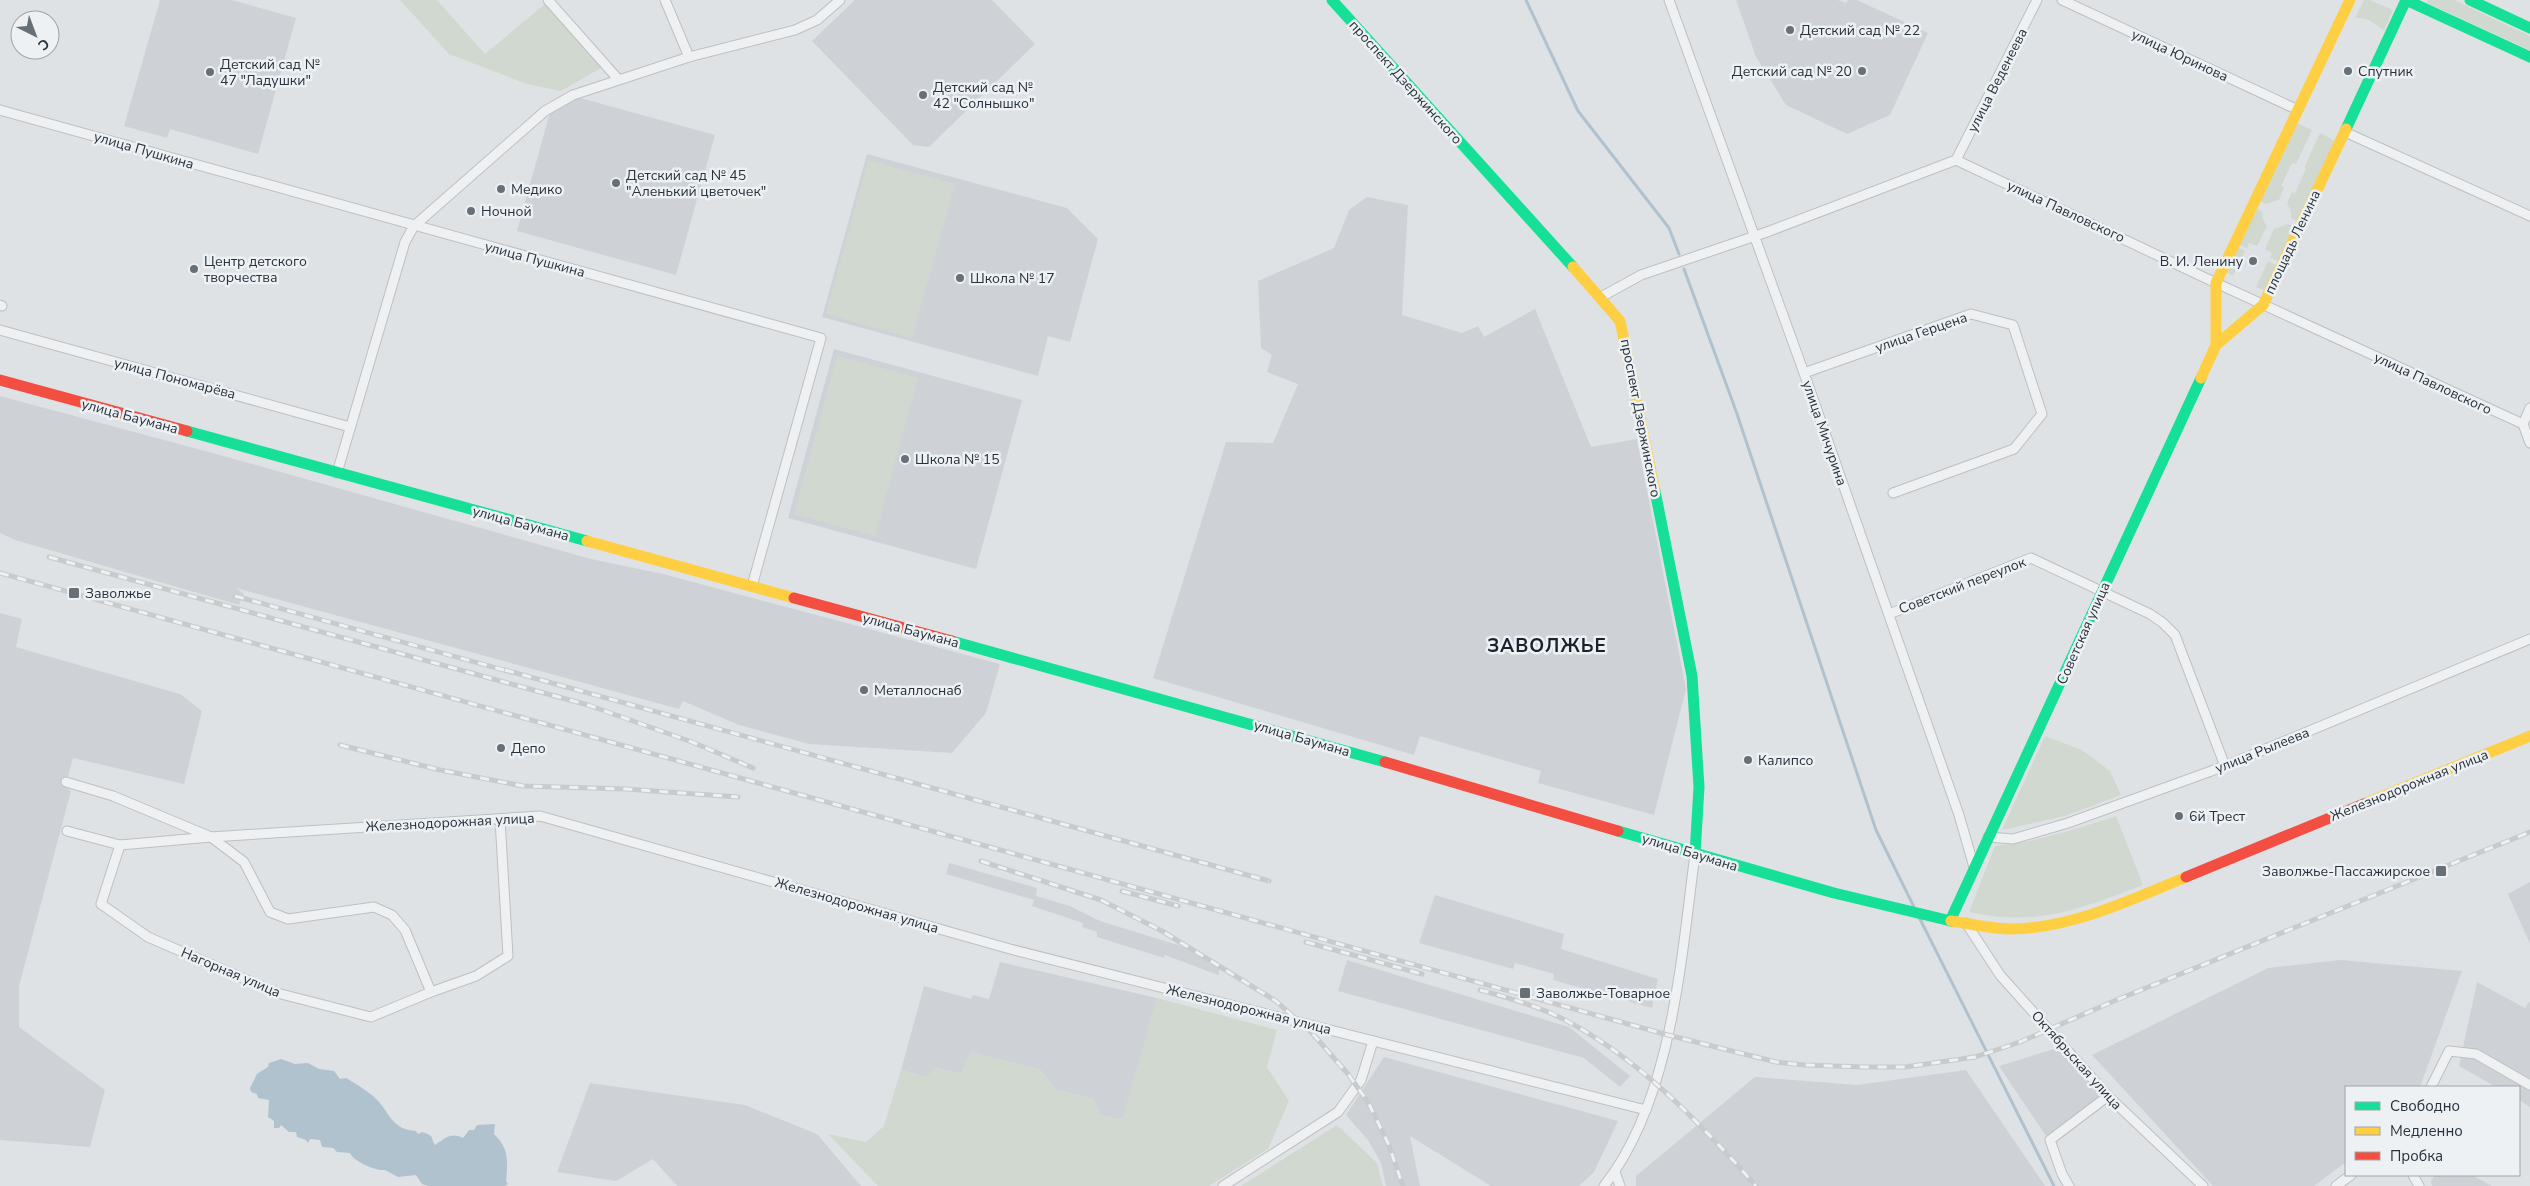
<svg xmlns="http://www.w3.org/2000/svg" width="2530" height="1186" font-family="'Nunito Sans',sans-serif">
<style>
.built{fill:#ced2d7}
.green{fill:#d1d8d0}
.water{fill:#afc2ce}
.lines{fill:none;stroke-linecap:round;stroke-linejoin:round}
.stream{stroke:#afc2ce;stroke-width:3}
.street-casing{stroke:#bdc0c2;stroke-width:11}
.street{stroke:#eff0f1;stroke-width:9}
.fast{stroke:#16e098;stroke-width:11}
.slow{stroke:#ffcf43;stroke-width:11}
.jam{stroke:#f24e42;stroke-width:11}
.rail-casing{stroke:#c8cacc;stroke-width:5}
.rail{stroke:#edf1f4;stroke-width:3;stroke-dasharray:9;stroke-linecap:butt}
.poi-dot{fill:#687077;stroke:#edf1f4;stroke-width:2}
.labels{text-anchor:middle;stroke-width:5;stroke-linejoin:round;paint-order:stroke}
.poi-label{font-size:14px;fill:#28323c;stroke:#edf1f4;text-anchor:start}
.street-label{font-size:14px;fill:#28323c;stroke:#edf1f4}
.district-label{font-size:19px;font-weight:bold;letter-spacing:1px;fill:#1a232d;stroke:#edf1f4}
</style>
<rect width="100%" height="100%" fill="#dfe2e4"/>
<g class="built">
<polygon points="160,0 232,0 296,18 258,154 170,129 167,138 124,126"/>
<polygon points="855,0 992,0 1035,44 929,147 913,145 812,41"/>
<polygon points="1736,0 1838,0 1846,3 1848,0 1857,0 1928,33 1890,115 1847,134 1786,105 1756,57"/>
<polygon points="577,97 715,135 676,275 517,231 551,109"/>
<polygon points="867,154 1067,208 1098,239 1070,342 1048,336 1038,376 822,317"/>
<polygon points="1367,197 1408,205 1402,315 1462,333 1478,326 1484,337 1535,309 1591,447 1637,439 1686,689 1654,815 1538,783 1541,771 1420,736 1414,755 1153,678 1226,442 1273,443 1298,384 1267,372 1272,355 1261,348 1258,281 1334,248 1349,210"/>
<polygon points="834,349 1022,400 976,569 788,518"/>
<polygon points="0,396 220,455 591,559 663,574 1000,664 986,713 952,753 809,744 739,725 683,701 679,709 236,588 244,594 239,605 15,540 0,533"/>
<polygon points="0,613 22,619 16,647 180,694 202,711 184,784 73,758 65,787 71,791 19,986 19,1027 105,1090 90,1147 0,1140"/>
<polygon points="949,863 1037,888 1036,896 1070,906 1100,921 1194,950 1221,965 1218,975 1165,955 1164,958 1097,937 1097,932 1082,927 1083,923 1032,906 1034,900 946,874"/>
<polygon points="2530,882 2530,944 2508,894"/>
<polygon points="1435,895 1564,934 1561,949 1658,979 1652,1008 1553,980 1554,974 1515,963 1513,969 1419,943"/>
<polygon points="1347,960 1569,1027 1630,1076 1620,1087 1584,1058 1338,991"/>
<polygon points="2341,960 2462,971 2420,1087 2346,1087 2346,1162 2314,1186 2213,1186 2092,1055 2268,968"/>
<polygon points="1000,962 1157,998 1123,1120 1100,1115 1093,1099 1057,1090 1040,1070 971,1052 961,1074 937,1068 926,1077 901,1070 924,986 971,999 973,995 989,999"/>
<polygon points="2477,982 2525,1008 2530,1001 2530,1107 2519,1100 2519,1087 2496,1087 2459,1066"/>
<polygon points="2057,1048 2102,1096 2046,1136 1999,1066"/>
<polygon points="1384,1057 1618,1121 1594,1172 1579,1186 1491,1186 1410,1136 1420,1186 1386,1186 1381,1163 1368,1140 1346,1115"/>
<polygon points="1966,1070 2045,1186 1636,1186 1636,1176 1755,1077 1857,1085"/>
<polygon points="590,1083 745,1105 817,1134 861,1186 677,1186 653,1159 616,1181 557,1172"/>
<polygon points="2435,1175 2472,1175 2492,1186 2432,1186 2431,1181"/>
</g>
<g class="green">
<polygon points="400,0 437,0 485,54 545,4 601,68 561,91 527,84 449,54"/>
<path d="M 2364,0 L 2370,0 L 2393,10 L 2384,30 C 2374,24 2369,17 2355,18 Z"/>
<polygon points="2428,0 2454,0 2530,36 2530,50 2427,3"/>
<polygon points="2297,123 2312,130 2296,164 2292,163 2281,186 2284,188 2279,200 2266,204 2260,201"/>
<polygon points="2320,133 2335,141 2297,221 2291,218 2291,211 2287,203 2292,192 2295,193 2306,169 2304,168"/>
<polygon points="868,160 955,184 912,338 826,314"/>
<polygon points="2257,209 2262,211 2263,220 2267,226 2257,246 2249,243 2247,248 2239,245"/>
<polygon points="2288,224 2294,227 2278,261 2270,258 2272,253 2265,249 2274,229"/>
<polygon points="2238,248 2245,251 2233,276 2226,272"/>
<polygon points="2268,261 2276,265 2264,290 2256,287"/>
<polygon points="837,356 918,378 875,536 794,514"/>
<polygon points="2045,736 2082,750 2110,771 2121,795 2065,816 2002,830"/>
<path d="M 2116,816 L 2143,885 C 2080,909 2038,927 1969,912 L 1995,846 C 2037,842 2076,829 2116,816 Z"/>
<polygon points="1157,998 1277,1030 1267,1067 1289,1101 1268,1149 1209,1186 878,1186 828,1134 866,1142 884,1126 901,1070 926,1077 937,1068 961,1074 971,1052 1040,1070 1057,1090 1093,1099 1100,1115 1122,1120"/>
<polygon points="1337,1125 1377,1163 1383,1186 1241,1186"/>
</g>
<path class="water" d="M 281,1059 L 295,1064 L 308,1063 L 319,1069 L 334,1071 L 340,1079 L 346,1078 C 355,1083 364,1089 373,1096 C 390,1110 389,1129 416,1131 L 418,1134 L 422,1132 C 436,1136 430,1138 435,1145 C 446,1138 450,1132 463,1138 L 469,1130 L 474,1130 L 477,1125 L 495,1124 L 494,1134 C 509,1148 508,1162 506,1181 L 508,1184 L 505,1186 L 428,1186 L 422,1184 L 416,1175 L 398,1177 L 385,1170 C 375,1171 353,1161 350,1153 L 337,1152 L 333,1148 L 322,1147 L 320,1140 L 310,1139 L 308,1143 L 306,1140 L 297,1137 L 296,1132 L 289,1132 L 281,1125 L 279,1128 L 274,1128 L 274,1121 L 268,1117 L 269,1100 L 258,1098 L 257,1094 L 251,1092 L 250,1088 L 257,1074 L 268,1067 L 269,1063 Z"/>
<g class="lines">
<g class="stream">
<polyline points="1526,0 1578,111 1669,228 1679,254"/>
<polyline points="1684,269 1736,411 1876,830 1914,907"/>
<polyline points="1919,917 2054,1186"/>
</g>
<g class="street-casing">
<g id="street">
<polyline points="548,0 618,79"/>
<polyline points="665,0 689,57"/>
<polyline points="1669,0 1804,373 1959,815 1974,867"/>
<polyline points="2062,0 2298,110"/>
<polyline points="0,110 821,338 752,586"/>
<polyline points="2345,132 2530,216"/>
<polyline points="1956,160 2037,0"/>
<polyline points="1601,297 1641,275 1767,232 1956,160 2216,283 2523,424"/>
<polyline points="0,305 2,306"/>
<polyline points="0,330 350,427"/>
<polyline points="1804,373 1971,314 2013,325 2042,414 2014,449 1893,493"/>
<polyline points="2530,408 2523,424 2530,443"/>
<polyline points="337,473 405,242 414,226 545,111 573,95 689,57 795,30 817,20 840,0"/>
<polyline points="1889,614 2031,558 2150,614 2163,623 2175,635 2225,766"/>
<polyline points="66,782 113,796 211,837 540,816 1010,949 1646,1110"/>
<polyline points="67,831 120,845 211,837 244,862 270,912 288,919 374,907 392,915 405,930 431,992"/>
<polyline points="1988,837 2013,839 2068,823 2225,766 2530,639"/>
<polyline points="120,845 101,904 148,937 277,993 371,1017 431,992 476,976 508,956 500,819"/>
<polyline points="1966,923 2000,975 2108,1096 2203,1186"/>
<polyline points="2431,1087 2449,1051 2476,1054 2530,1085"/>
<polyline points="1615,1172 1620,1186"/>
<polyline points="2413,1175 2419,1186"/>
<polyline points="1223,1186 1338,1112 1361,1080 1373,1041"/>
<path d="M 1604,1186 C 1672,1100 1681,960 1695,854"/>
<polyline points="2069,1186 2062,1174 2050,1140 2108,1096"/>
<polyline points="2336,1186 2351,1175"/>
</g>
</g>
<use href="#street" class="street"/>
<g class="fast">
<polyline points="1332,0 1573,267"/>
<polyline points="2406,0 2530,57"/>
<polyline points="2470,0 2530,28"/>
<polyline points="2346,129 2406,0"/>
<polyline points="187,431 587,541"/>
<polyline points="1655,491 1692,676 1699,787 1695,854"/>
<polyline points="952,641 1385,762"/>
<polyline points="1618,831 1834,893 1951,921"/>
<polyline points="1950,921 2201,378"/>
</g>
<g class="slow">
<polyline points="1573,267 1620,321 1655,491"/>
<polyline points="2216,345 2216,283 2350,0"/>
<polyline points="2201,378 2216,345 2263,305 2346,129"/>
<polyline points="587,541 794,598"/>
<polyline points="2366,803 2530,736"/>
<path d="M 1951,921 C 1971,924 1992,929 2012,929 C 2072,928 2131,900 2186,877"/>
</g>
<g class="jam">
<polyline points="0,380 187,431"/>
<polyline points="794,598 952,641"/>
<polyline points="1385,762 1618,831"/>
<polyline points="2186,877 2366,803"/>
</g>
<g class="rail-casing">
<g id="rail">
<polyline points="49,557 588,705 692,742 753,768"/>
<polyline points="0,573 1668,1035 1776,1062 1805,1065 1864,1067 1905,1067 1975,1057 2020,1042 2114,1001 2530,832"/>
<polyline points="235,596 511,672"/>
<polyline points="505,670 1269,881"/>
<polyline points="340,745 440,770 523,786 626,789 738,797"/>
<polyline points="981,861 1101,900 1162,931 1276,1001 1312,1033 1348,1074 1368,1102 1388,1143 1403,1186"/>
<polyline points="1122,891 1178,906"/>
<polyline points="1306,942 1422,974"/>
<path d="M 1480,990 C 1506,997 1535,1005 1559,1017 C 1636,1055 1700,1123 1756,1186"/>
</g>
</g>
<use href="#rail" class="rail"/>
</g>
<g class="poi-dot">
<circle cx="1790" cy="30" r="5"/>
<circle cx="1862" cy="71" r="5"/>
<circle cx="2348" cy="71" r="5"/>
<circle cx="210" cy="72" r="5"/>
<circle cx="923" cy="95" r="5"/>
<circle cx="616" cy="183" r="5"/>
<circle cx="501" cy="189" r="5"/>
<circle cx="471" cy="211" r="5"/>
<circle cx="2253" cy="261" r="5"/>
<circle cx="194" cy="269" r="5"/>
<circle cx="960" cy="278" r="5"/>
<circle cx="905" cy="459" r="5"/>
<rect x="68" y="587" width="12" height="12" rx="2.5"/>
<circle cx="864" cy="690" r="5"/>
<circle cx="501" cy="748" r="5"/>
<circle cx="1748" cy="760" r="5"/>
<circle cx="2179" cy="816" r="5"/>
<rect x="2435" y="865" width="12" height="12" rx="2.5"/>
<rect x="1519" y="987" width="12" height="12" rx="2.5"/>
</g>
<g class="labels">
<g class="poi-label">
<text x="1800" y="35">Детский сад № 22</text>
<text x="220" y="69">Детский сад №<tspan x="220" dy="16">47 "Ладушки"</tspan></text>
<text x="1852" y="76" text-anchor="end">Детский сад № 20</text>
<text x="2358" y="76">Спутник</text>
<text x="933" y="92">Детский сад №<tspan x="933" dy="16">42 "Солнышко"</tspan></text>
<text x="626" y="180">Детский сад № 45<tspan x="626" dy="16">"Аленький цветочек"</tspan></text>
<text x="511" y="194">Медико</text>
<text x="481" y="216">Ночной</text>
<text x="204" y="266">Центр детского<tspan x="204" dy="16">творчества</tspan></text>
<text x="2243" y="266" text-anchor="end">В. И. Ленину</text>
<text x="970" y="283">Школа № 17</text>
<text x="915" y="464">Школа № 15</text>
<text x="85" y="598">Заволжье</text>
<text x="874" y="695">Металлоснаб</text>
<text x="511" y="753">Депо</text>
<text x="1758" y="765">Калипсо</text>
<text x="2189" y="821">6й Трест</text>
<text x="2430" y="876" text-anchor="end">Заволжье-Пассажирское</text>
<text x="1536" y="998">Заволжье-Товарное</text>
</g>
<g class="street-label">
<text transform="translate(2180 55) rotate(25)" y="5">улица Юринова</text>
<text transform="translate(1997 80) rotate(-63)" y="5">улица Веденеева</text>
<text transform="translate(1406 82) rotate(48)" y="5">проспект Дзержинского</text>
<text transform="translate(144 150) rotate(16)" y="5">улица Пушкина</text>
<text transform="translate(2066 211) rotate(25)" y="5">улица Павловского</text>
<text transform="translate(2292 242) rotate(-65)" y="5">площадь Ленина</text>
<text transform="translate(535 259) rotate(15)" y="5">улица Пушкина</text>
<text transform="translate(1921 332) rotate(-19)" y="5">улица Герцена</text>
<text transform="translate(175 378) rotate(15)" y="5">улица Пономарёва</text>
<text transform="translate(2433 383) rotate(25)" y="5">улица Павловского</text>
<text transform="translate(130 416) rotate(15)" y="5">улица Баумана</text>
<text transform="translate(1641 418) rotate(79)" y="5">проспект Дзержинского</text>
<text transform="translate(1825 433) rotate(71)" y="5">улица Мичурина</text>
<text transform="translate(521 523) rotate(15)" y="5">улица Баумана</text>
<text transform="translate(1962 585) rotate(-21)" y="5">Советский переулок</text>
<text transform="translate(911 630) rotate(15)" y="5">улица Баумана</text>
<text transform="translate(2083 633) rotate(-66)" y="5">Советская улица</text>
<text transform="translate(1302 738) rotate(16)" y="5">улица Баумана</text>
<text transform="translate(2262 750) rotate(-22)" y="5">улица Рылеева</text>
<text transform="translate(2409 785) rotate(-22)" y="5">Железнодорожная улица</text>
<text transform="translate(450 822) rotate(-3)" y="5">Железнодорожная улица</text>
<text transform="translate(1690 852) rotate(17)" y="5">улица Баумана</text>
<text transform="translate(857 905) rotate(16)" y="5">Железнодорожная улица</text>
<text transform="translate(231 972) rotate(23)" y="5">Нагорная улица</text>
<text transform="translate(1249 1009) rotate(14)" y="5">Железнодорожная улица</text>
<text transform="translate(2077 1060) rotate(48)" y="5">Октябрьская улица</text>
</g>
<g class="district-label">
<text x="1547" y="652">ЗАВОЛЖЬЕ</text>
</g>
</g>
<rect x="2345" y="1086" width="175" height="90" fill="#edf1f4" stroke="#9ea5aa"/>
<rect x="2355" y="1102" width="25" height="8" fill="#16e098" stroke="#9ea5aa"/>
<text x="2390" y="1111" font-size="15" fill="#28323c">Свободно</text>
<rect x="2355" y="1127" width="25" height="8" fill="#ffcf43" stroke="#9ea5aa"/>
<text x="2390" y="1136" font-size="15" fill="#28323c">Медленно</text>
<rect x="2355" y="1152" width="25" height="8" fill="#f24e42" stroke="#9ea5aa"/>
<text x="2390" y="1161" font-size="15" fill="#28323c">Пробка</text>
<g transform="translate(35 35) rotate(138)"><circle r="24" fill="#edf1f4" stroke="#9ea5aa"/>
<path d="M0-4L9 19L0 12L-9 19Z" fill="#687077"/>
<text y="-8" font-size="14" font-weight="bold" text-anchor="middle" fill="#28323c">С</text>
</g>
</svg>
